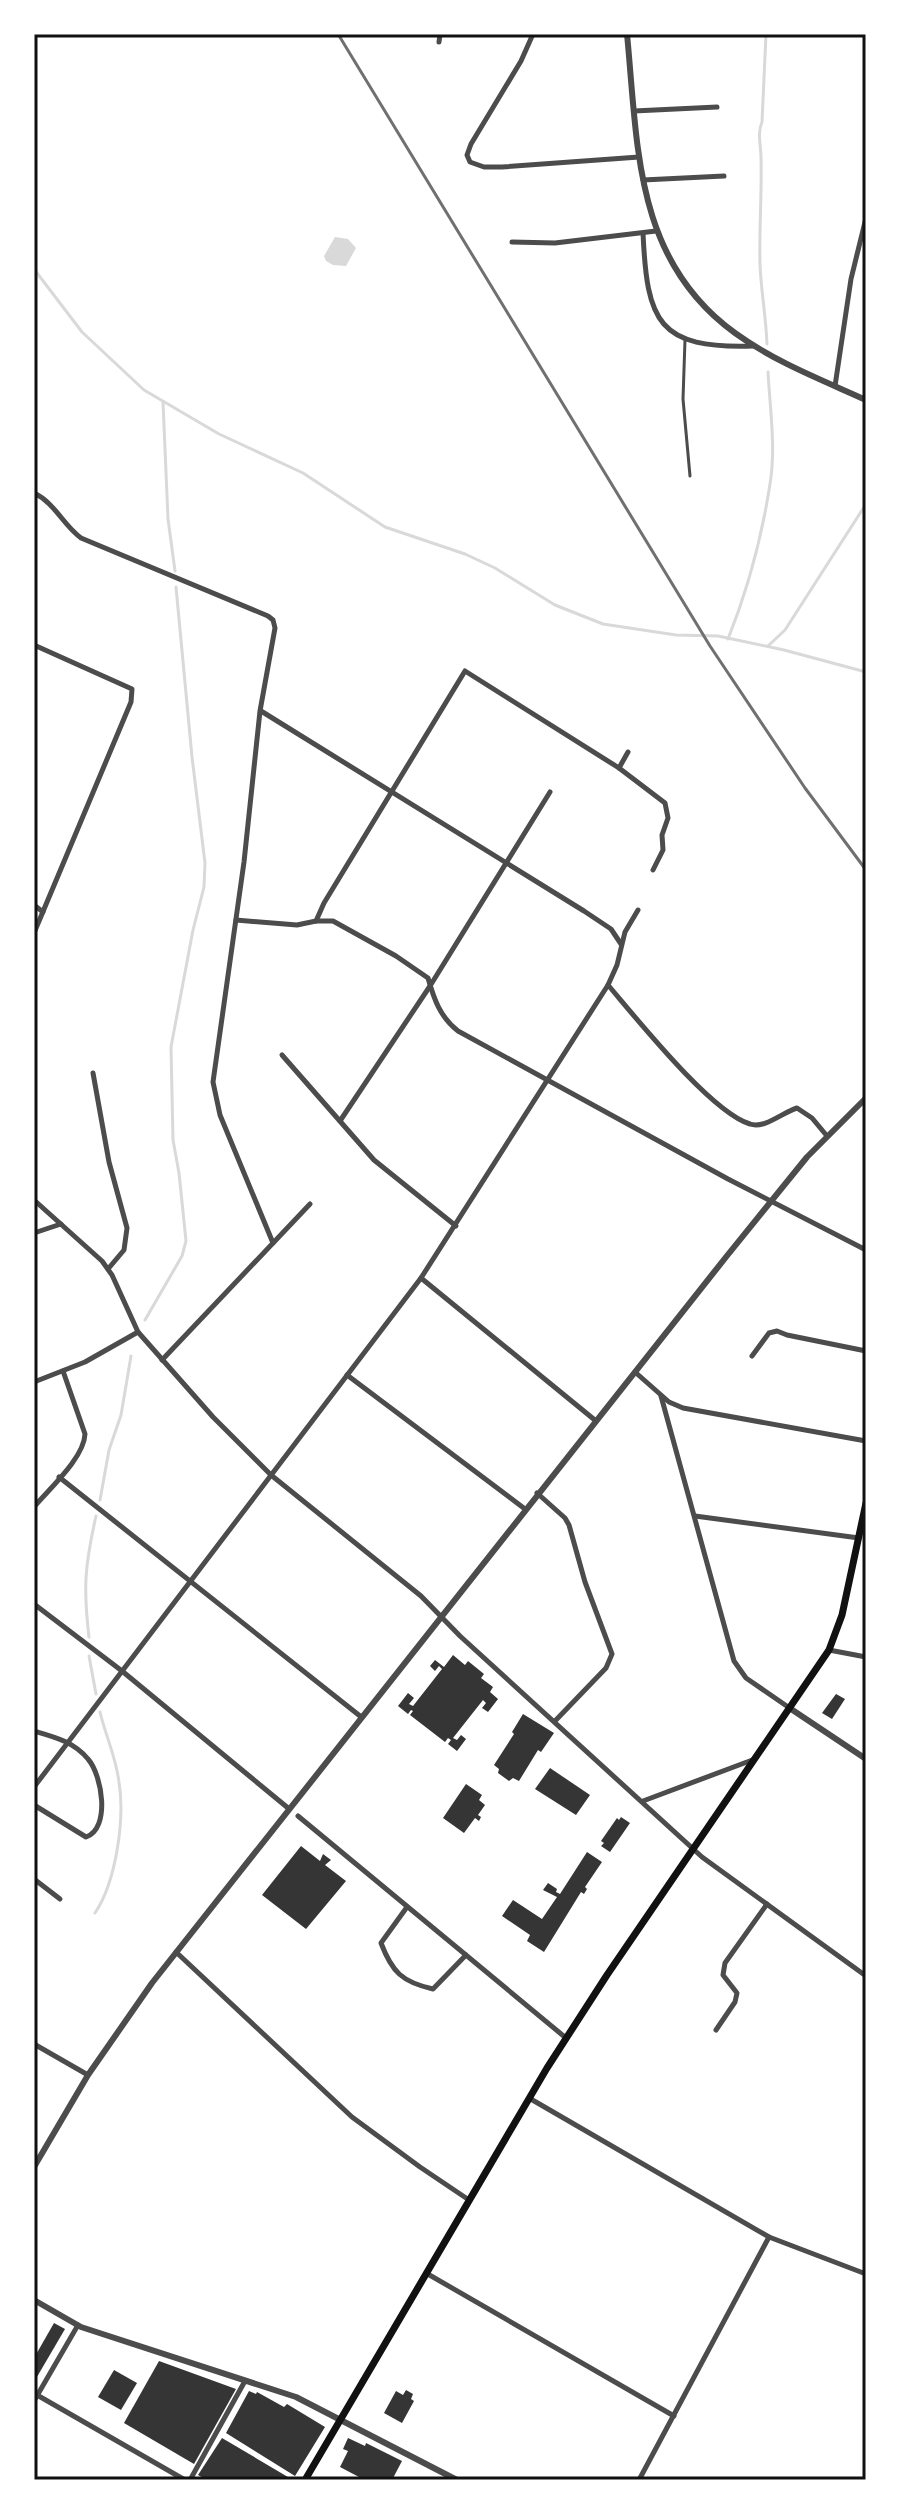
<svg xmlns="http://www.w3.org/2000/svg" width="900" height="2514" font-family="Cabin,sans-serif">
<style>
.water{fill:#d9d9d9}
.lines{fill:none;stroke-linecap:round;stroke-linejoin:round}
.stream{stroke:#d9d9d9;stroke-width:3}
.building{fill:#353535}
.service{stroke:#4c4c4c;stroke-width:3}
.minor{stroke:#4c4c4c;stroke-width:5}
.tertiary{stroke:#4c4c4c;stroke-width:6}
.secondary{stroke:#111;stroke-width:7}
.rail{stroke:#707070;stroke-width:3}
.neatline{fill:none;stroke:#111;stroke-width:3}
</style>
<rect width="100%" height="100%" fill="#fff"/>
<polygon class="water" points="335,237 348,239 356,248 346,266 333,265 326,261 324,256"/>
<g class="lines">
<g class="stream">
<path d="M 766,34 L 762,122 C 757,133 761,146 761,158 C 762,193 759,229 760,264 C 761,291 766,317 767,344"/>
<polyline points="34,269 82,332 144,390 219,434 303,473 385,527 465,554 495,568 555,605 603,624 676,635 718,636 784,650 866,672"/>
<polyline points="163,402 168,519 175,571"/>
<path d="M 728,639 C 748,589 762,536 770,484 C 776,448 770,409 768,372"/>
<polyline points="768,646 785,630 866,504"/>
<polyline points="145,1320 182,1256 186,1241 179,1173 173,1140 171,1047 193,930 204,887 205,863 192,757 176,587"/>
<polyline points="100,1500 109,1450 121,1415 131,1356"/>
<path d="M 89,1637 C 83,1587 85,1565 96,1516"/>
<polyline points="89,1656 96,1694"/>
<path d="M 95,1913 C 116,1882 125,1819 119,1782 C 116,1757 105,1734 100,1712"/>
</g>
</g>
<g class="building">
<polygon points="453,1655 465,1665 468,1661 484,1674 481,1678 493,1687 490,1692 498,1699 488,1712 482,1708 486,1703 483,1700 453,1738 457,1740 461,1735 466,1739 457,1751 448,1744 451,1740 448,1738 445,1742 410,1715 413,1711 411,1710 408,1714 398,1706 408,1693 414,1698 409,1704 413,1706 442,1669 439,1666 435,1671 430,1666 435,1660 444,1667"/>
<polygon points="836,1694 845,1699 832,1719 822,1713"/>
<polygon points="523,1714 554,1733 541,1752 538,1750 519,1781 513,1778 509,1781 498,1773 499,1769 494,1765 514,1734 512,1732"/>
<polygon points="550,1768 590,1795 576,1815 535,1789"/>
<polygon points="466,1784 482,1795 479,1800 485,1805 478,1815 481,1817 479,1821 475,1818 464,1833 443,1818"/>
<polygon points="621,1817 630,1823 610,1852 601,1846 604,1843 601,1841 617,1818 619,1820"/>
<polygon points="301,1846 320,1861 323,1854 331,1860 325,1865 346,1881 306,1929 262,1895"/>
<polygon points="587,1852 602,1862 585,1887 587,1889 584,1894 581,1892 544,1952 527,1941 530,1935 502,1916 513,1900 542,1919 557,1897 543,1890 548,1883 557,1889 556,1892 560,1894"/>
<polygon points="54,2323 65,2329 34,2382 34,2358"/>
<polygon points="159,2361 236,2389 194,2464 124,2423"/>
<polygon points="114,2370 137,2383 121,2410 98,2397"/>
<polygon points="406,2390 413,2394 411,2399 414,2401 402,2423 384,2413 396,2391 403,2395"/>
<polygon points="249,2391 256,2394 257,2392 284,2407 287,2404 325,2427 295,2476 226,2433"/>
<polygon points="222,2438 293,2480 207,2480 198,2475"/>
<polygon points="348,2438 365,2446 366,2443 402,2461 392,2480 358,2480 359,2477 340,2467 348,2451 343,2449"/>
</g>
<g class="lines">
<polyline class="service" points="685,340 683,399 690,476"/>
<g class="minor">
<polyline points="533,34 521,61 471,144 467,155 470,162 484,167 502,167 639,157"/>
<polyline points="439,42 440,34"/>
<polyline points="634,111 717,107"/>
<polyline points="643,180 724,176"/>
<path d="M 643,233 C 647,322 658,349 753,346"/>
<polyline points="512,242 555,243 656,231"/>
<polyline points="835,386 851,279 866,218"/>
<path d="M 34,493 C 55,503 63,525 81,538 L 268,616 L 273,620 L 275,628 L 260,711 L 244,862 L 213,1082 L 220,1115 L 273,1243"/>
<polyline points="34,645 132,689 131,702 34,933"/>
<polyline points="261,711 584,911 611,929 621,944"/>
<polyline points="619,768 628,752"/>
<polyline points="34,905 43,912"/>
<path d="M 236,920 L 297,925 L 316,921 L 333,921 L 396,956 L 428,978 C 434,999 440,1017 458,1031 L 728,1179 L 866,1250"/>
<polyline points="316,921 324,903 465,671 619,768 665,803 668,818 662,835 663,850 653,870"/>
<path d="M 608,985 C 637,1019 711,1112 750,1124 C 765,1129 783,1112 797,1108 L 812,1118 L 827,1136"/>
<polyline points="282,1055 374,1160 456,1226"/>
<polyline points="93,1073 109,1162 127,1228 124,1250 108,1269"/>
<polyline points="340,1121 430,986 550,792"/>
<polyline points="34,1200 102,1261 112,1275 138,1332 213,1417 271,1475 421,1596 460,1636 702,1857 866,1976"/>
<polyline points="34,1233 61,1224"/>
<polyline points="421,1278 596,1421"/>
<polyline points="752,1356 769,1333 777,1331 787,1335 866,1351"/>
<polyline points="162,1360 310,1204"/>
<polyline points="635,1372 669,1402 683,1408 866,1441"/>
<polyline points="347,1375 525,1509"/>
<polyline points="34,1382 85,1362 138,1332"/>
<polyline points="661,1396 734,1661 746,1678 791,1709"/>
<polyline points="59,1477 360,1716"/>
<polyline points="537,1493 565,1518 569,1525 585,1582 612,1654 606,1668 555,1721"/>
<path d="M 34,1507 C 50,1488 84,1458 85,1434 L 63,1371"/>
<polyline points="695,1516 859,1538"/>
<polyline points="34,1604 122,1671 288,1808"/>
<polyline points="829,1650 866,1657"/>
<path d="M 34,1731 C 55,1737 74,1742 88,1759 C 102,1775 111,1828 86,1837 L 34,1805"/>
<polyline points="34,1787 421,1278 608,985 617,965 625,932 638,910"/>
<polyline points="643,1801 755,1759"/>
<polyline points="298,1816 566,2038"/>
<polyline points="34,1879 60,1899"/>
<path d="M 407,1907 L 381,1943 C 392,1972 402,1982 433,1989 L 466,1955"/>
<polyline points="176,1952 352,2117 420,2167 469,2200"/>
<polyline points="716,2030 735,2002 737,1993 723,1975 725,1963 767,1904"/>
<polyline points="34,2044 88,2075"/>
<polyline points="529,2098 769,2237 866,2274"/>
<polyline points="426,2273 674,2416"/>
<polyline points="37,2395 185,2480"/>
<polyline points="34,2401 78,2325"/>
<polyline points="190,2480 245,2381"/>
<polyline points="639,2480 769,2237"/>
</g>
<g class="tertiary">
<path d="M 627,34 C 638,146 634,260 735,333 C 775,362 822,380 866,400"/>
<polyline points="791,1709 866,1759"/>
<polyline points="34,2167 88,2075 152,1983 726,1257 807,1157 866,1098"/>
<polyline points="34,2300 81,2327 296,2397 457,2480"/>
</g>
<polyline class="secondary" points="305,2480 547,2068 607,1975 829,1650 842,1615 866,1503"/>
<polyline class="rail" points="338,34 710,646 805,788 866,870"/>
</g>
<rect width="900" height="2514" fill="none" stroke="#ffffff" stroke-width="72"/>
<rect x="36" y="36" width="828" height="2442" class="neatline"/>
</svg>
